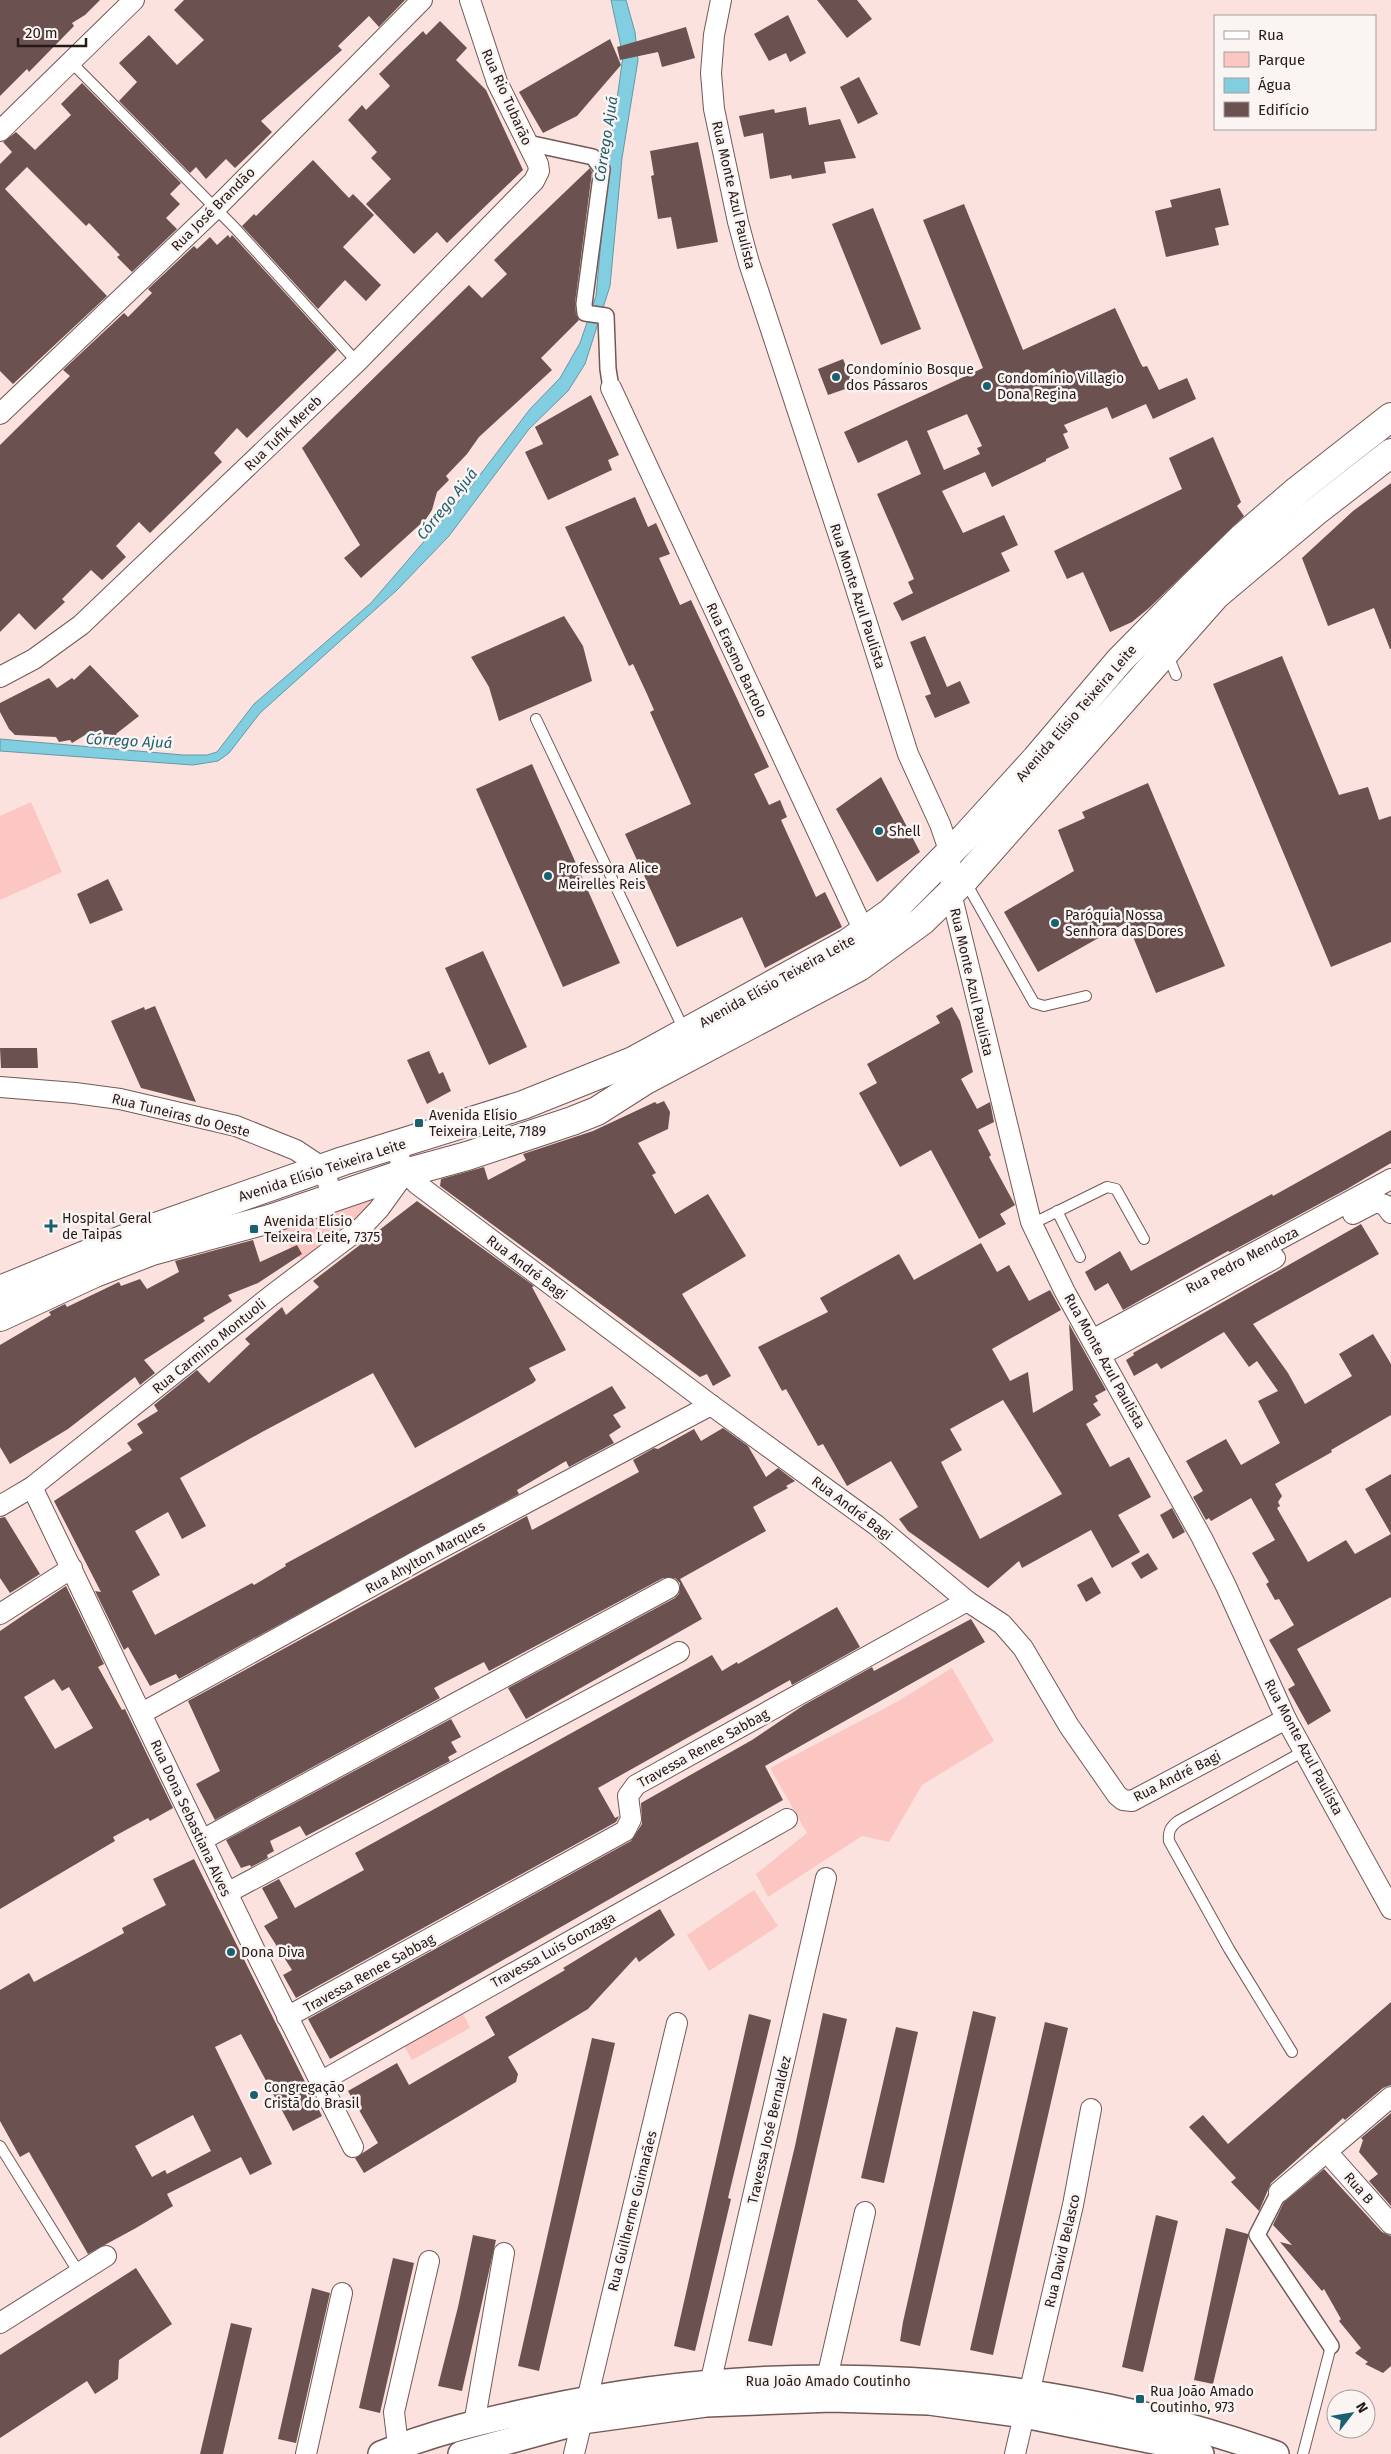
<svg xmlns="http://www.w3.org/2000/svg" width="1391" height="2454" font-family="'Fira Sans',sans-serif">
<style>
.green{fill:#fcc7c2}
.water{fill:#81cee1;stroke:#6598a5}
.building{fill:#6b514f;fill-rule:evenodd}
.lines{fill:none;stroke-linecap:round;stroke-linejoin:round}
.service-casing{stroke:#735956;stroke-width:12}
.pedestrian-casing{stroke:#735956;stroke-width:18}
.minor-casing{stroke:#735956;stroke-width:22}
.tertiary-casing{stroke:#735956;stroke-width:28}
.secondary-casing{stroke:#735956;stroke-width:30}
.service{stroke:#fff;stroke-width:10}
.pedestrian{stroke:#fff;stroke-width:15}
.minor{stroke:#fff;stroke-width:20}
.tertiary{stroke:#fff;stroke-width:25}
.secondary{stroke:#fff;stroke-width:28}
.poi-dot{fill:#196171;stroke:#faf4f3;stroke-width:2}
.labels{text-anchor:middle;stroke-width:5;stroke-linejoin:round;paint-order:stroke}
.street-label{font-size:14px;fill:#251a19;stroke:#faf4f3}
.poi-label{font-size:14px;fill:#251a19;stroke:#faf4f3;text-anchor:start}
.water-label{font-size:15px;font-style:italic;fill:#22606e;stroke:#faf4f3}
</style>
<rect width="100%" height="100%" fill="#fbe2df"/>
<g class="green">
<polygon points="31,802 62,872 0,900 0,816"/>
<polygon points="409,1170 309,1269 265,1217"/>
<polygon points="952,1668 994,1741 922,1785 889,1842 862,1836 768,1897 756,1874 807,1833 770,1768 893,1704"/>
<polygon points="754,1890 778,1926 709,1971 687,1935"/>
<polygon points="459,2005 470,2028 412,2060 400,2039"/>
</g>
<polygon class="water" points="611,0 626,0 635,32 638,60 622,158 610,286 585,364 568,391 529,429 449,536 397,590 260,713 229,753 218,761 193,765 0,751 0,739 183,755 207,755 217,752 254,704 371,603 470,488 530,409 560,378 580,343 596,296 608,164 623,56"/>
<g class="building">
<polygon points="0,0 100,0 85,15 72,23 74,26 29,72 27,69 0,96"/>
<polygon points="184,0 405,0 379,27 369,16 338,46 342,50 261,121 272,132 259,145 235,168 226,159 206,179 196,167 190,173 119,101 137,82 119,63 149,35 177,65 204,40 174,10"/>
<polygon points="817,0 857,0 872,19 847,38"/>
<polygon points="788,15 806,53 790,62 786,53 769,61 754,34"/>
<polygon points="440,21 467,48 456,60 486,90 523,170 447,243 437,232 414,254 366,204 391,179 371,158 377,152 348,120 362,105 366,110 390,86 379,74 423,31 426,35"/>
<polygon points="686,27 695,58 662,67 658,52 620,60 617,47"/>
<polygon points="610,39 621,65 577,116 543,133 519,92"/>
<polygon points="859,77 878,114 858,124 840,87"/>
<polygon points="82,83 181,183 170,194 180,204 166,218 177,229 132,272 117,257 120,255 89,223 86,226 27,167 5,189 107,296 13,384 0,371 0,164 12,152 3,142 16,132 35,150 71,115 61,104"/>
<polygon points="806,107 809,125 840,119 856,158 824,162 826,173 792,179 791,175 770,179 763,133 744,137 739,116 774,109 775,113"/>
<polygon points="698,142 718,242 677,249 671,217 658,219 651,176 654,175 650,151"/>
<polygon points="313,160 349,198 353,194 374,215 343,247 381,285 366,301 345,280 318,309 242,226 254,214 256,216"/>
<polygon points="590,168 592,172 575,303 576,314 579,320 541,358 552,370 479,437 467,454 446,476 449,480 437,492 432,510 426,519 361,578 344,558 360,545 302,448 469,285 482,298 507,274 494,260"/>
<polygon points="1220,188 1229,225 1215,228 1219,245 1166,257 1155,211 1172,207 1170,200"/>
<path d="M 964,204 L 1023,350 L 1115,308 L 1141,364 L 1143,367 L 1147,366 L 1159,390 L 1187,378 L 1196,399 L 1153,419 L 1146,404 L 1112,419 L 1107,407 L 1064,425 L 1068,432 L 1063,434 L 1069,448 L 1046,459 L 1046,461 L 992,487 L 985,472 L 942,491 L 963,533 L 1004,515 L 1018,545 L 1001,553 L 1010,571 L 902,621 L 893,603 L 913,593 L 908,582 L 914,579 L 877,494 L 921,474 L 907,440 L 858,463 L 844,432 L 983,368 L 923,220 ZM 967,414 L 982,446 L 977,448 L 980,454 L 944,470 L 927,431 Z"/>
<polygon points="873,208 921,329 881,345 832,224"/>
<polygon points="228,235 230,238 232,235 337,350 247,438 237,428 214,453 222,462 150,533 139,522 116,546 126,557 102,580 91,570 62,599 65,602 35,630 19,613 0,632 0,445 70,376 63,370 124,313 128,317 152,293 148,289 194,246 197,249 210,237 217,245"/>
<polygon points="843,359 854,386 828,395 818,369"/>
<polygon points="591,395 619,455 608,460 612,470 548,500 525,452 543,444 535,427"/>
<polygon points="1213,437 1241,502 1237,506 1244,516 1149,608 1132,622 1110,632 1083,572 1067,579 1054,551 1182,489 1169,458"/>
<polygon points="1391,483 1391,649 1390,649 1374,608 1328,626 1302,558 1353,511"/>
<polygon points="635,497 648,527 656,523 670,554 659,558 680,605 691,600 769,767 754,774 769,805 780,800 787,817 781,820 816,897 825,892 842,927 765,968 742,917 677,947 625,834 691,804 650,712 654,710 647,694 633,664 629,666 565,527"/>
<polygon points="564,616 583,646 592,681 499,721 489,687 471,657"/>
<polygon points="925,636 947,687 960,681 970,703 935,718 925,696 931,694 910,642"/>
<polygon points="1282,656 1339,795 1368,787 1379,820 1391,816 1391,942 1331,967 1213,684"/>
<polygon points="90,665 139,716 116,734 123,747 95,746 90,732 72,743 70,740 59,742 56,737 15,735 9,729 0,712 0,703 49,678 57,688 72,678 74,680"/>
<polygon points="532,764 620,963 563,987 476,789"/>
<polygon points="881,777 920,852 877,882 836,809"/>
<polygon points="1148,783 1225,966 1156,993 1127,922 1038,972 1004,912 1074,871 1058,830 1085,818 1082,812"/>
<polygon points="108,879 123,910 90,924 77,894"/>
<polygon points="483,951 527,1047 489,1065 445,968"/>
<polygon points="155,1006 196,1102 141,1088 111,1021 144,1007 145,1010"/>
<polygon points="952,1007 960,1021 973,1072 961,1079 977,1109 990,1102 994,1122 978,1130 991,1155 989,1157 1015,1205 1000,1214 1006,1224 979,1239 931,1150 900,1167 859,1093 877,1083 867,1064 940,1023 936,1016"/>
<polygon points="0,1048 37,1048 38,1068 1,1068"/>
<polygon points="429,1051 439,1074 443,1072 451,1091 427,1104 407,1060"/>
<polygon points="664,1101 670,1112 668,1129 638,1143 656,1173 652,1175 675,1214 708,1194 746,1256 682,1294 731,1376 713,1386 707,1374 700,1377 440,1186 441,1179 484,1167 488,1180 526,1160 523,1154 593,1131 655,1102 657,1104"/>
<polygon points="1391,1130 1391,1163 1347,1189 1230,1252 1228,1251 1123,1310 1108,1283 1095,1291 1085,1272 1120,1251 1131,1271 1272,1194 1273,1196"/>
<polygon points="417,1201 534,1286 532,1287 566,1350 529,1368 536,1380 533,1383 415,1448 373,1373 262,1432 180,1478 206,1526 182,1539 168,1512 135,1531 160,1575 132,1591 155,1635 252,1583 254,1585 286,1566 285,1564 612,1386 626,1408 613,1415 621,1427 609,1435 614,1443 569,1467 566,1461 517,1490 519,1494 179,1679 176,1674 150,1686 128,1647 124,1650 95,1591 101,1592 54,1501 132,1450 127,1443 143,1433 137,1424 158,1411 154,1405 197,1370 209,1383 250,1344 245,1339 282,1307 286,1315 319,1287 313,1281"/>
<polygon points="1361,1224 1379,1254 1253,1324 1288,1373 1305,1404 1352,1376 1339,1354 1373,1334 1391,1364 1391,1415 1331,1450 1332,1452 1275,1484 1282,1496 1278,1502 1280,1506 1277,1508 1308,1562 1346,1540 1355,1554 1391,1534 1365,1489 1391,1474 1391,1597 1297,1649 1331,1711 1308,1725 1288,1689 1295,1685 1269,1640 1294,1625 1279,1599 1275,1600 1266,1584 1269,1582 1252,1553 1275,1540 1251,1498 1211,1521 1209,1518 1206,1520 1193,1497 1203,1491 1186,1461 1226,1439 1241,1465 1280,1443 1258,1401 1278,1391 1257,1361 1249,1367 1224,1332 1161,1369 1157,1363 1134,1376 1126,1360 1134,1355 1133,1353"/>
<polygon points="253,1240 260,1262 297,1245 302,1254 258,1283 228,1295 232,1301 203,1318 205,1321 144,1360 155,1373 140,1385 135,1377 68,1429 10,1464 0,1447 0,1345 51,1315 49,1312 65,1304 67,1307 119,1282 121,1286 140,1279 147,1289 179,1272 175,1261"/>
<path d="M 981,1243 L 997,1272 L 1009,1265 L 1029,1301 L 1050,1290 L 1061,1310 L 992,1349 L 1010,1381 L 1028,1372 L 1033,1413 L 1073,1390 L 1069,1324 L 1106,1390 L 1095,1396 L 1098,1401 L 1093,1404 L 1101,1415 L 1086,1424 L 1110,1467 L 1129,1457 L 1151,1497 L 1118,1515 L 1140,1552 L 1112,1568 L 1091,1530 L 1022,1568 L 1019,1561 L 988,1588 L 908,1531 L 899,1519 L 918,1507 L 891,1461 L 847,1486 L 823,1444 L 818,1446 L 786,1389 L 782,1391 L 758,1347 L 828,1312 L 820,1298 L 899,1254 L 914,1280 ZM 1003,1400 L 1062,1494 L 980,1539 L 941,1462 L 962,1450 L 950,1429 Z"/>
<polygon points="723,1428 748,1446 766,1477 778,1468 795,1481 786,1486 788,1488 753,1507 766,1531 680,1579 702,1619 526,1719 508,1688 675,1598 679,1594 680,1583 675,1578 663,1578 489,1671 484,1662 451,1679 434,1688 440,1698 215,1820 196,1784 220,1771 188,1701 527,1516 532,1530 639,1472 633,1460 654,1448 658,1449 694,1429 701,1441"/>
<polygon points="1172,1508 1185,1532 1173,1539 1160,1515"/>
<polygon points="5,1517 40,1574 10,1593 0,1578 0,1518"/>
<polygon points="1148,1553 1158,1569 1141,1579 1131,1563"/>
<polygon points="1092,1577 1101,1593 1086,1602 1077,1585"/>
<path d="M 66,1586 L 104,1664 L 98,1667 L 122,1710 L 125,1709 L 173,1808 L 150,1821 L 148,1818 L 113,1837 L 115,1841 L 0,1909 L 0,1631 ZM 54,1679 L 62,1691 L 69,1687 L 93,1728 L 55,1749 L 24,1697 Z"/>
<polygon points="837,1607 860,1647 792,1685 790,1680 598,1788 615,1818 619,1816 616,1822 296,1998 283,1975 292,1970 264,1926 278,1918 262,1888 279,1879 295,1908 364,1870 355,1853 712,1655 722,1671 737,1662 738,1664"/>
<polygon points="971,1619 985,1642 765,1766 783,1800 330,2059 308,2019 631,1841 642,1824 641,1803 752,1740 804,1705 872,1667 874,1671"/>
<polygon points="451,1719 461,1737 451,1742 457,1752 448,1757 450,1761 306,1836 300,1826 270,1841 274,1851 267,1855 268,1858 251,1867 250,1865 241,1868 226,1840"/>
<path d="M 194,1859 L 322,2116 L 293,2131 L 241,2034 L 215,2047 L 272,2164 L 250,2175 L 241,2157 L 167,2194 L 173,2206 L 136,2228 L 88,2254 L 29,2152 L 20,2157 L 0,2121 L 0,1990 L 29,1973 L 34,1982 L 124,1933 L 122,1928 L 166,1905 L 153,1879 ZM 193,2115 L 211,2151 L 167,2174 L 165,2170 L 152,2177 L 135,2146 Z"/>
<polygon points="660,1909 675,1935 639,1962 636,1957 588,2009 508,2057 518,2074 516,2082 364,2173 355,2158 378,2143 348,2091 397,2063 409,2085 478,2045 495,2035 485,2017 565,1970 563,1968"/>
<polygon points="1391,2002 1391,2085 1383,2088 1345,2120 1343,2118 1271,2183 1259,2211 1231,2182 1236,2178 1189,2127 1203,2115 1228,2144"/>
<polygon points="973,2011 996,2017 920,2346 900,2341 903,2322"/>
<polygon points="823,2013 847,2019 772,2346 748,2341 795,2146"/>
<polygon points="749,2014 771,2020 728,2198 731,2199 695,2351 674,2346"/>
<polygon points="1045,2022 1068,2028 993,2355 970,2350"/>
<polygon points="896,2027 918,2032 884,2183 861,2178"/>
<polygon points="592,2038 615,2043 539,2371 518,2366"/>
<polygon points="1391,2113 1391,2206 1369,2181 1378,2174 1359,2152 1363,2140 1361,2138"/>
<polygon points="1324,2169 1382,2232 1391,2236 1391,2366 1383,2373 1365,2364 1368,2362 1355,2353 1361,2348 1339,2321 1341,2319 1324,2289 1322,2291 1280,2242 1292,2245 1273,2225 1284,2202"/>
<polygon points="1156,2215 1178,2221 1143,2372 1122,2367"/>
<polygon points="1226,2228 1248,2234 1248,2238 1213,2384 1194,2380"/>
<polygon points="473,2235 496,2240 462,2391 438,2386 458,2307"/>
<polygon points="393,2258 414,2263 380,2413 359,2408"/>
<polygon points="136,2268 172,2324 119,2360 118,2379 95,2394 87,2381 0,2438 0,2355"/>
<polygon points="312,2288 330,2293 296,2443 278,2439"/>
<polygon points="231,2323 252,2328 223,2454 200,2454"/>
</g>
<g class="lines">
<g class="service-casing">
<g id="service">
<polyline points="72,63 235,228 357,362"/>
<polyline points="1167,653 1176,675"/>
<polyline points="536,719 685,1032"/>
<polyline points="965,881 1034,1003 1044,1006 1086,996"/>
<polyline points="1057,1211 1080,1257"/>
<polyline points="1031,1222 1042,1219 1107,1187 1116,1189 1144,1239"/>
<path d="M 1292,2052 L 1229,1949 L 1169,1841 C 1168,1832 1170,1827 1178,1821 L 1304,1751"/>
<polyline points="0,2146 79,2273"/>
<polyline points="1303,2454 1331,2346"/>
</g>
</g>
<g class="pedestrian-casing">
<g id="pedestrian">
<polyline points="528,143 593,157 602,169 584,304 585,313 606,316 608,369 611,388"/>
<polyline points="1279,2192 1257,2235 1331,2346"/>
</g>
</g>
<g class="minor-casing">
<g id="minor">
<polyline points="721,0 714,35 711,73 714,109 738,222 749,263 847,560 908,754 940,824 950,853 951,893 1031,1222 1065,1292 1202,1538 1226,1586 1286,1719 1391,1909"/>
<polyline points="0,131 134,0"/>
<polyline points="611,388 870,944"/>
<polyline points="0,414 215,209 422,0"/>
<polyline points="0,677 34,659 81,625 357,362 534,181 539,171 538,164 497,82 470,0"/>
<polyline points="0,1087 75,1093 120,1099 236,1126 296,1150 323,1168 333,1197"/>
<polyline points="395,1146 405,1173 417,1184 711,1405 876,1525 967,1601 1002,1624 1023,1648 1069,1726 1117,1795 1123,1800 1132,1801 1286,1719"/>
<polyline points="1353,1214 1376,1202 1385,1205 1391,1213"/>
<polyline points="1092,1340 1391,1179"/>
<polyline points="1101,1355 1275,1258"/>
<polyline points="32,1487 259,1959 353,2147"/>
<polyline points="0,1506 32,1487 272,1295 362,1227 379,1209 405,1173"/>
<polyline points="0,1614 72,1568"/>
<polyline points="142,1713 426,1556 711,1405"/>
<polyline points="202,1840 669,1588"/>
<polyline points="227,1893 679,1652"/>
<polyline points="287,2017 625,1831 631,1819 628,1796 636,1785 967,1601"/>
<polyline points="320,2082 787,1819"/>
<polyline points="1327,2152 1391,2224"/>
<polyline points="1279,2192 1391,2097"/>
<polyline points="0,2323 106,2256"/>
<polyline points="827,2378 865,2212"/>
<polyline points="707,2397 826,1878"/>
<polyline points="474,2424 504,2253"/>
<polyline points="306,2454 342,2293"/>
<polyline points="399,2454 394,2412 429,2261"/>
<polyline points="574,2454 677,2023"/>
<polyline points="1015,2454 1073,2205 1091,2109"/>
</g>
</g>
<g class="tertiary-casing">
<g id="tertiary">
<path d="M 381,2454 C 431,2433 486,2420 539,2409 C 783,2356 1041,2371 1276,2454"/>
<polyline points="461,2454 582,2421 706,2404 831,2399 929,2402 1024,2415 1159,2442 1201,2454"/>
</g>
</g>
<g class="secondary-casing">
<g id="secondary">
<polyline points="0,1290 139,1233 343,1161 523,1105 633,1061 848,943 890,913 966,836 1036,759 1120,660 1192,587 1242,538 1298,490 1391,417"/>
<polyline points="0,1317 95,1273 152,1251 273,1218 405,1173 467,1156 572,1121 597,1111 644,1081 859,967 922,921 964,880 1216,595 1315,512 1391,453"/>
</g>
</g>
<use href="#service" class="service"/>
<use href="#pedestrian" class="pedestrian"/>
<use href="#minor" class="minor"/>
<use href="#tertiary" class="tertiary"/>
<use href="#secondary" class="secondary"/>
</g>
<g class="poi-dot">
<circle cx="836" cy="377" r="5"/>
<circle cx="987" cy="386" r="5"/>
<circle cx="879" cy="831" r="5"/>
<circle cx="548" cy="876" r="5"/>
<circle cx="1055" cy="923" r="5"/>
<rect x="414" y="1118" width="10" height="10" rx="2.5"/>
<path d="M48.5 1218.5h5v5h5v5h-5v5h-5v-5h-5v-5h5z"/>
<rect x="249" y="1224" width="10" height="10" rx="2.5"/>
<circle cx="231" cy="1952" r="5"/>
<circle cx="254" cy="2095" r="5"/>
<rect x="1135" y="2394" width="10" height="10" rx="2.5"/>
</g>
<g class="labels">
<g class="street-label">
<text transform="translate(507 97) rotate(66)" y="5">Rua Rio Tubarão</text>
<text transform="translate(734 195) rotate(77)" y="5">Rua Monte Azul Paulista</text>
<text transform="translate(213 209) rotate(-45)" y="5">Rua José Brandão</text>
<text transform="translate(283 433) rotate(-44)" y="5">Rua Tufik Mereb</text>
<text transform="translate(858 596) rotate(72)" y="5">Rua Monte Azul Paulista</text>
<text transform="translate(737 660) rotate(65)" y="5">Rua Erasmo Bartolo</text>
<text transform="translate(1076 713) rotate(-49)" y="5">Avenida Elísio Teixeira Leite</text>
<text transform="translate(777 981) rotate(-29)" y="5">Avenida Elísio Teixeira Leite</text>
<text transform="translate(972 982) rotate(77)" y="5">Rua Monte Azul Paulista</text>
<text transform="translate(181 1115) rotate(14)" y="5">Rua Tuneiras do Oeste</text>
<text transform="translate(322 1170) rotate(-18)" y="5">Avenida Elísio Teixeira Leite</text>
<text transform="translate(1242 1260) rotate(-28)" y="5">Rua Pedro Mendoza</text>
<text transform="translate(527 1267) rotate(37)" y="5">Rua André Bagi</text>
<text transform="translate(209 1346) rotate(-39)" y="5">Rua Carmino Montuoli</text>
<text transform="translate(1105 1361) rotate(61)" y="5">Rua Monte Azul Paulista</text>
<text transform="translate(852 1508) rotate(37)" y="5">Rua André Bagi</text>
<text transform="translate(425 1557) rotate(-29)" y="5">Rua Ahylton Marques</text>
<text transform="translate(1304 1747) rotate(62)" y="5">Rua Monte Azul Paulista</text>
<text transform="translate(703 1748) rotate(-29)" y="5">Travessa Renee Sabbag</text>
<text transform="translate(1177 1776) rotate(-27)" y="5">Rua André Bagi</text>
<text transform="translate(191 1818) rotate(65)" y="5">Rua Dona Sebastiana Alves</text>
<text transform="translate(553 1950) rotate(-29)" y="5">Travessa Luis Gonzaga</text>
<text transform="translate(369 1973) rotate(-29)" y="5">Travessa Renee Sabbag</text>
<text transform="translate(769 2130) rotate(-77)" y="5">Travessa José Bernaldez</text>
<text transform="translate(1359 2188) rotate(49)" y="5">Rua B</text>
<text transform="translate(632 2211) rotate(-76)" y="5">Rua Guilherme Guimarães</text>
<text transform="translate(1062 2251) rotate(-77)" y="5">Rua David Belasco</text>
<text x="828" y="2386">Rua João Amado Coutinho</text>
</g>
<g class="poi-label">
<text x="846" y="374">Condomínio Bosque<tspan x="846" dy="16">dos Pássaros</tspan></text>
<text x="997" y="383">Condomínio Villagio<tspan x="997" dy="16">Dona Regina</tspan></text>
<text x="889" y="836">Shell</text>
<text x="558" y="873">Professora Alice<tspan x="558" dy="16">Meirelles Reis</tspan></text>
<text x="1065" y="920">Paróquia Nossa<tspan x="1065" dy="16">Senhora das Dores</tspan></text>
<text x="429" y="1120">Avenida Elísio<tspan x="429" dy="16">Teixeira Leite, 7189</tspan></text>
<text x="62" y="1223">Hospital Geral<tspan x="62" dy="16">de Taipas</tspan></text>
<text x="264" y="1226">Avenida Elísio<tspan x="264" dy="16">Teixeira Leite, 7375</tspan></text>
<text x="241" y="1957">Dona Diva</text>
<text x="264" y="2092">Congregação<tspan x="264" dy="16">Cristã do Brasil</tspan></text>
<text x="1150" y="2396">Rua João Amado<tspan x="1150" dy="16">Coutinho, 973</tspan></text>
</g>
<g class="water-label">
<text transform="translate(606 139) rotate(-81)" y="5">Córrego Ajuá</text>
<text transform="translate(447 504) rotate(-51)" y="5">Córrego Ajuá</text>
<text transform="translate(129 741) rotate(3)" y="5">Córrego Ajuá</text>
</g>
</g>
<rect x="1214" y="15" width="162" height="115" fill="#faf4f3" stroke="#a59d9c"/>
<rect x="1224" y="31" width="25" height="8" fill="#ffffff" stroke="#a59d9c"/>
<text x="1258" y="40" font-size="15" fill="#251a19">Rua</text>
<rect x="1224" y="52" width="25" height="15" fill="#fcc7c2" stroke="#a59d9c"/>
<text x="1258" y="65" font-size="15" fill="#251a19">Parque</text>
<rect x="1224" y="78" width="25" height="15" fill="#81cee1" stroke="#a59d9c"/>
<text x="1258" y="90" font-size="15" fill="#251a19">Água</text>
<rect x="1224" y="102" width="25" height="15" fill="#6b514f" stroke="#a59d9c"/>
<text x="1258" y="115" font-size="15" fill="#251a19">Edifício</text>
<g transform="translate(1351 2414) rotate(59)"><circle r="24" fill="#faf4f3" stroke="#a59d9c"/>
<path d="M0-4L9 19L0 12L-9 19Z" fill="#196171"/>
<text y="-8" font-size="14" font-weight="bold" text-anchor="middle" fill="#251a19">N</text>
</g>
<path d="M18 38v8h68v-8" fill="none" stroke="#251a19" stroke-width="2.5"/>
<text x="25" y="38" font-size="15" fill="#251a19" stroke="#faf4f3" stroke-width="4" paint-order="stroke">20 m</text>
</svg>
